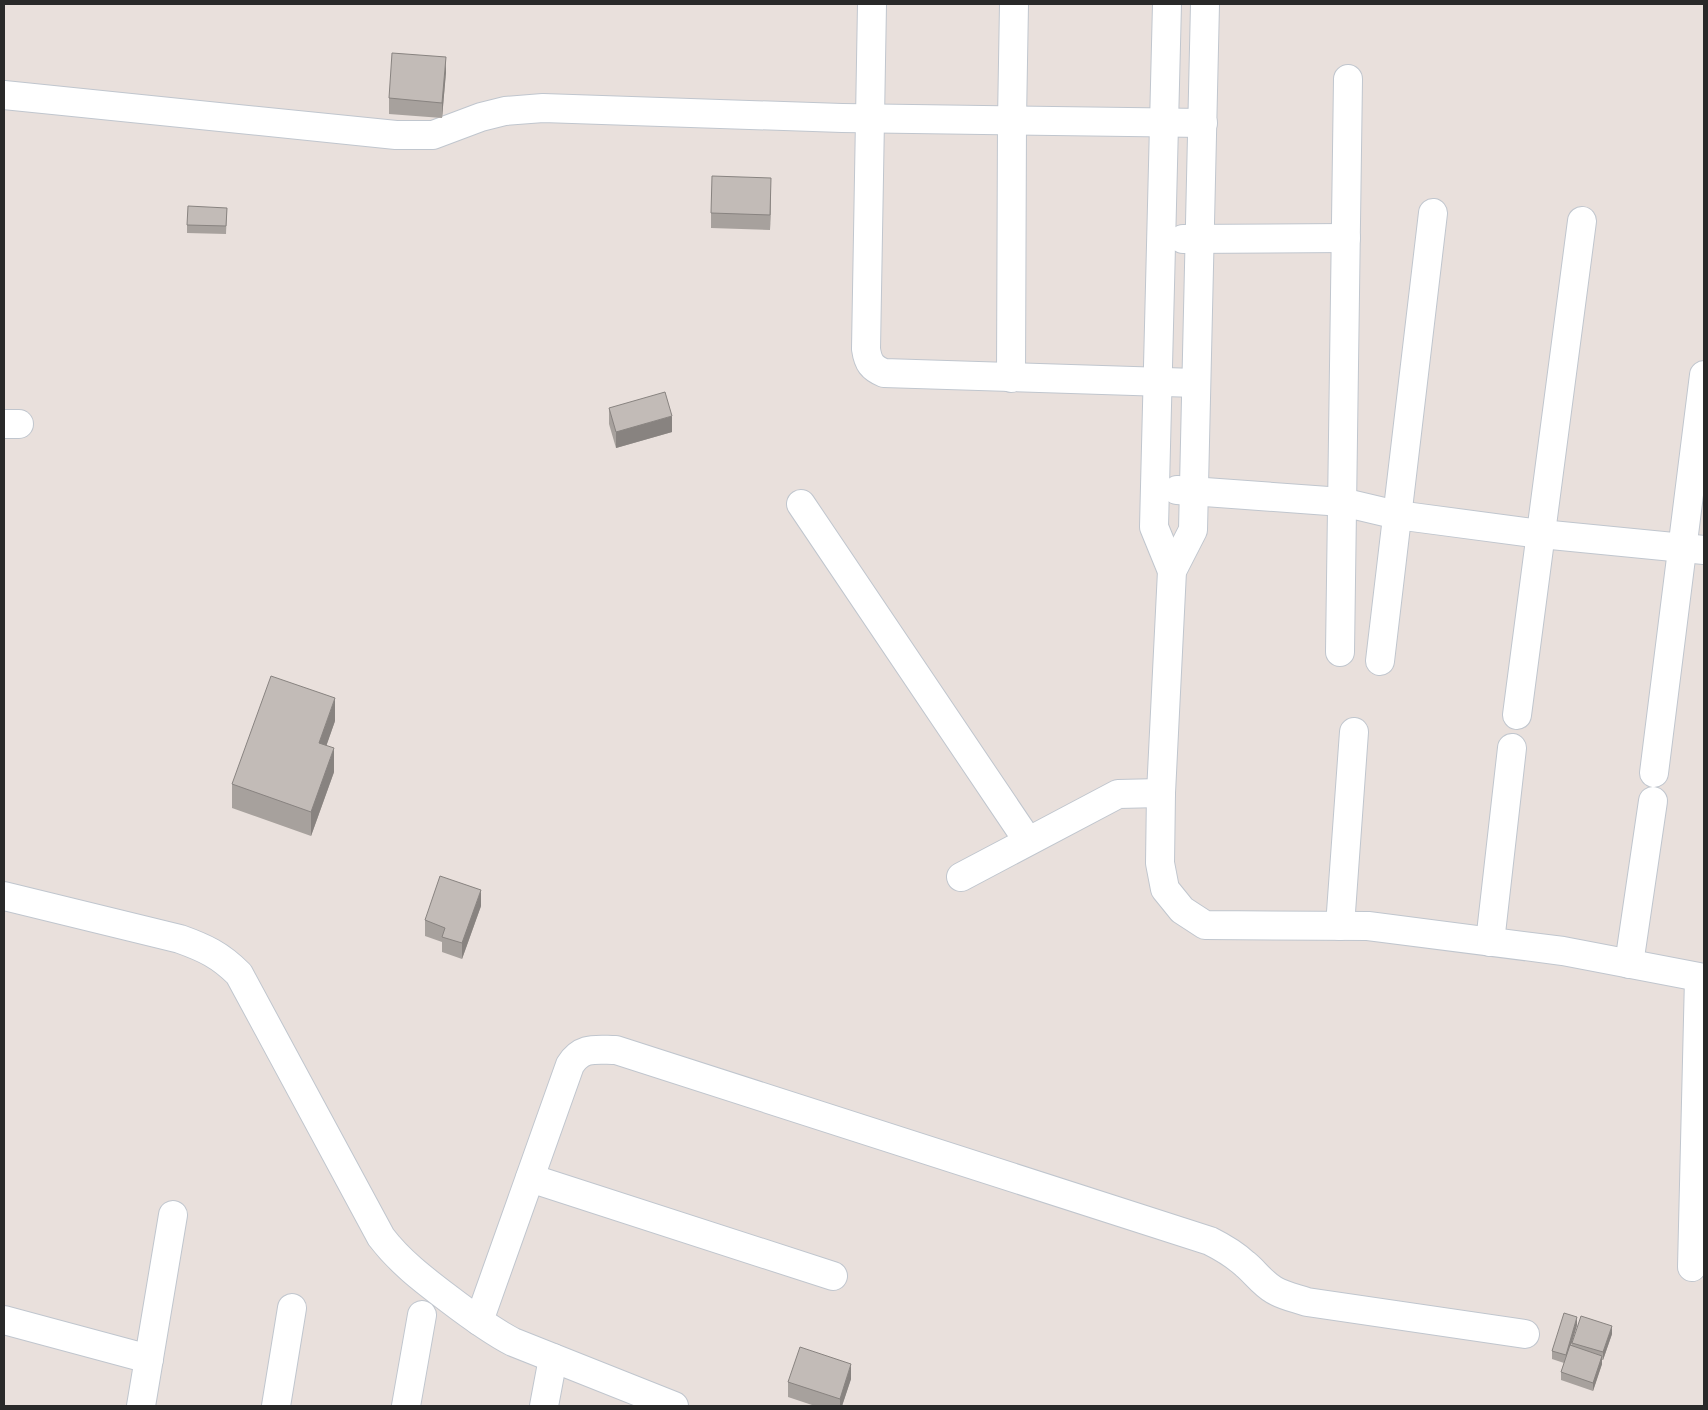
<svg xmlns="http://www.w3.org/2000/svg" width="1708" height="1410" font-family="'Work Sans',sans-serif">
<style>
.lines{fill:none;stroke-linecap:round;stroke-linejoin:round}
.street-casing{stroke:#c0c6ce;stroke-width:30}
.street{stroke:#fff;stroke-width:28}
.wall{fill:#a7a19d}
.shaded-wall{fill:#888380}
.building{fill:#c2bbb7;stroke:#888380}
</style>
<rect width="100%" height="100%" fill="#e9e0dc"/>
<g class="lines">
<g class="street-casing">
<g id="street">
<path d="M 872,4 L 866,349 C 868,363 872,368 884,373 L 1196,383"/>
<polyline points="1167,4 1154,527 1172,571"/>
<polyline points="1205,4 1193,530 1172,571 1161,793 1160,863 1165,889 1182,910 1205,925 1368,926 1563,951 1704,978"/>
<polyline points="4,95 396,135 433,135 481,117 505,111 543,108 842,118 1203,123"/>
<polyline points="1183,239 1346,238"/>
<polyline points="1011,378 1012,120 1014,4"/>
<polyline points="4,424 19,424"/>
<polyline points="1177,490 1342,502 1397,515 1541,534 1704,550"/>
<polyline points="801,504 1028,841"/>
<polyline points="1340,652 1348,79"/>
<polyline points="1380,661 1433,213"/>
<polyline points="1517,715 1582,221"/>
<polyline points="1654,773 1704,375"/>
<polyline points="961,877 1118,794 1161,793"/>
<path d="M 4,896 L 180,939 C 205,948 220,955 239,974 L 381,1237 C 400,1262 424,1280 449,1299 C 470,1315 490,1330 513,1342 L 674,1406"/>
<polyline points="1340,926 1354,732"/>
<polyline points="1490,942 1512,748"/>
<polyline points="1629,964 1653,801"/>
<polyline points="530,1178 833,1276"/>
<polyline points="1692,1267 1699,978"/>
<polyline points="4,1320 149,1359"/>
<path d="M 479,1321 L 570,1065 C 582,1046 596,1050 616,1050 L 1210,1241 C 1222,1247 1234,1254 1245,1264 C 1255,1272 1262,1283 1274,1290 C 1284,1296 1295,1298 1307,1302 L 1525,1334"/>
<polyline points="141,1406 173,1215"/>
<polyline points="276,1406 292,1308"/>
<polyline points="406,1406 422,1315"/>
<polyline points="544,1406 553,1358"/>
</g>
</g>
<use href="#street" class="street"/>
</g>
<g class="wall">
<polygon points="446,72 442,118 389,114 389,98"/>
<polygon points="771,193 770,230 711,228 711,213"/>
<polygon points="227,208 226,234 187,233 187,225"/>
<polygon points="609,408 672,432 616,448 609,424"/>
<polygon points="335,721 326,746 334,772 311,836 232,808 232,784"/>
<polygon points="481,906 462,959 442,952 442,942 425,936 425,920"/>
<polygon points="1577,1325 1571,1345 1572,1345 1572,1343 1612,1334 1603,1360 1602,1360 1602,1364 1593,1391 1561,1380 1561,1372 1564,1363 1552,1359 1552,1351"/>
<polygon points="851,1379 842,1406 815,1406 788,1397 788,1382"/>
</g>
<g class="shaded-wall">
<polygon points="446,57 446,72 442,118 442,103"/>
<polygon points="771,178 771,193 770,230 770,215"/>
<polygon points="672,416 672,432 616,448 616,432"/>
<polygon points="335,698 335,721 319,767 319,743"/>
<polygon points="334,748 334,772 311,836 311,812"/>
<polygon points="481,890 481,906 462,959 462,943"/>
<polygon points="1577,1317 1577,1325 1566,1363 1566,1355"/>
<polygon points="1612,1326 1612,1334 1603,1360 1603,1352"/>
<polygon points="1602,1356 1602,1364 1593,1391 1593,1383"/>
<polygon points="851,1364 851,1379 842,1406 840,1406 840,1399"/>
</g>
<g class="building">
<polygon points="392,53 446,57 442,103 389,98"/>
<polygon points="712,176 771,178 770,215 711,213"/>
<polygon points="188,206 227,208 226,226 187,225"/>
<polygon points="665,392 672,416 616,432 609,408"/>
<polygon points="271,676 335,698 319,743 334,748 311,812 232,784"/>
<polygon points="440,876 481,890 462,943 442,937 445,928 425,920"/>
<polygon points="1564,1313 1577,1317 1566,1355 1552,1351"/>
<polygon points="1581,1316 1612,1326 1603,1352 1572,1343"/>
<polygon points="1570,1345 1602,1356 1593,1383 1561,1372"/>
<polygon points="800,1347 851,1364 840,1399 788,1382"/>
</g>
<rect width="1708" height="1410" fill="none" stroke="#292929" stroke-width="10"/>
</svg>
